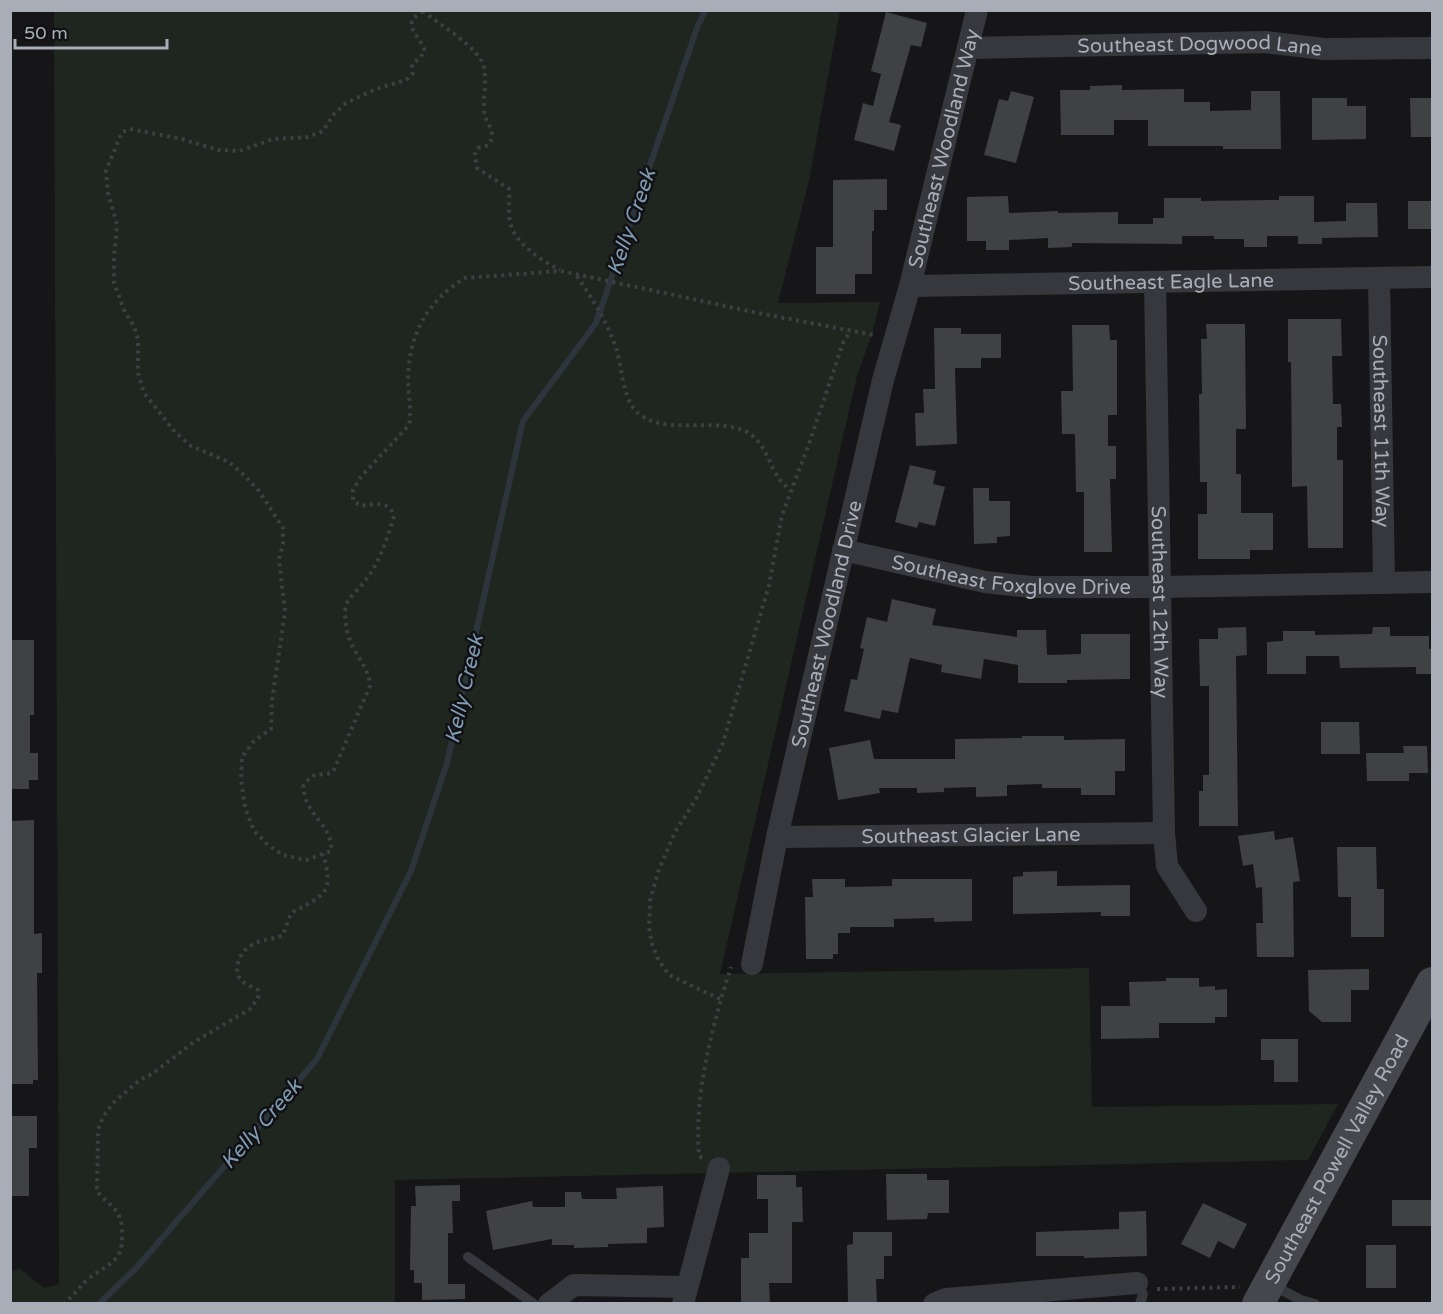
<svg xmlns="http://www.w3.org/2000/svg" width="1443" height="1314" font-family="'Varela Round',sans-serif">
<style>
.green{fill:#1e261f}
.lines{fill:none;stroke-linecap:round;stroke-linejoin:round}
.stream{stroke:#2c353c;stroke-width:6}
.building{fill:#404145}
.path{stroke:#3d3f44;stroke-width:4;stroke-dasharray:3 4.5;stroke-linecap:butt}
.lane{stroke:#37383d;stroke-width:10}
.street{stroke:#37383d;stroke-width:22}
.secondary{stroke:#45474d;stroke-width:32}
.labels{text-anchor:middle;stroke-width:5;stroke-linejoin:round;paint-order:stroke}
.street-label{font-size:20px;fill:#a8adb8;stroke:#111113}
.water-label{font-size:21px;font-style:italic;fill:#7f9bb3;stroke:#111113}
</style>
<rect width="100%" height="100%" fill="#161618"/>
<polygon class="green" points="54,11 840,11 809,180 778,303 880,302 873,331 857,376 720,974 1089,968 1092,1107 1338,1104 1308,1160 395,1180 395,1303 11,1303 10,1272 19,1268 44,1288 59,1284"/>
<g class="lines">
<polyline class="stream" points="99,1304 138,1266 317,1059 411,871 447,763 523,421 596,323 698,25 706,10"/>
</g>
<g class="building">
<polygon points="886,12 927,23 921,47 911,45 889,122 901,125 894,151 854,140 863,103 873,106 881,74 871,71"/>
<polygon points="1122,85 1122,90 1184,89 1184,102 1210,102 1210,111 1251,110 1251,91 1280,91 1281,149 1223,149 1223,146 1148,146 1148,120 1114,120 1114,135 1061,135 1060,90 1090,90 1090,86"/>
<polygon points="1011,91 1034,97 1016,163 984,155 999,99 1008,101"/>
<polygon points="1312,98 1347,98 1347,106 1366,106 1366,139 1312,140"/>
<polygon points="1410,98 1432,98 1432,137 1411,137"/>
<polygon points="887,179 887,210 874,210 874,231 872,231 872,274 855,274 855,294 816,294 816,247 833,247 833,180"/>
<polygon points="1008,196 1009,213 1058,211 1058,213 1118,212 1118,224 1153,224 1153,218 1164,218 1164,198 1201,198 1201,201 1279,200 1279,196 1314,196 1314,222 1346,221 1346,203 1377,203 1378,237 1322,238 1322,244 1298,244 1298,236 1267,236 1267,247 1244,247 1244,239 1214,239 1214,236 1182,236 1182,244 1072,243 1072,247 1048,248 1048,238 1009,240 1009,250 986,250 986,241 967,241 967,197"/>
<rect x="1408" y="201" width="24" height="28"/>
<polygon points="1288,319 1341,319 1342,356 1332,356 1333,404 1341,404 1342,427 1337,427 1337,460 1343,460 1343,548 1308,548 1307,486 1292,487 1291,362 1288,362"/>
<polygon points="1206,324 1245,324 1246,429 1236,429 1236,474 1241,474 1241,513 1273,513 1273,550 1250,550 1250,559 1198,559 1198,514 1207,514 1207,482 1200,482 1199,394 1202,394 1201,339 1207,339"/>
<polygon points="1072,325 1109,325 1110,340 1117,340 1117,415 1108,415 1108,446 1116,446 1116,479 1110,479 1112,552 1084,552 1084,492 1076,492 1075,434 1062,434 1061,391 1073,391"/>
<polygon points="934,328 961,328 961,334 1001,334 1001,358 981,358 981,368 955,368 957,444 916,446 915,413 924,413 923,389 935,389"/>
<polygon points="910,465 936,471 933,484 945,487 935,526 919,522 917,528 895,522"/>
<polygon points="973,488 989,488 989,501 1010,501 1010,536 997,537 997,543 974,544"/>
<polygon points="892,599 936,609 932,625 1017,637 1017,630 1046,630 1047,655 1081,654 1081,634 1130,634 1130,679 1067,680 1067,683 1018,683 1018,665 984,659 981,679 941,672 942,665 910,658 898,713 882,710 880,719 844,711 851,679 857,680 864,649 860,648 867,617 887,622"/>
<polygon points="1246,627 1247,655 1236,656 1238,826 1199,826 1199,791 1203,791 1203,775 1209,775 1209,686 1200,686 1199,639 1218,639 1218,628"/>
<polygon points="1373,627 1390,627 1390,636 1429,636 1429,649 1432,649 1432,674 1416,674 1416,667 1340,668 1339,656 1306,656 1306,674 1267,674 1267,642 1283,641 1283,631 1315,631 1315,635 1372,634"/>
<polygon points="10,640 34,640 34,715 30,715 30,753 38,753 38,780 29,780 29,789 11,789"/>
<polygon points="1321,722 1359,722 1360,754 1321,754"/>
<polygon points="1022,736 1064,736 1064,740 1125,739 1125,771 1115,771 1115,795 1081,795 1081,788 1042,788 1042,784 1007,785 1007,796 976,797 976,787 944,788 944,792 917,793 917,788 879,788 880,793 838,800 829,748 870,740 874,759 955,759 955,739 1022,738"/>
<polygon points="1403,746 1427,746 1428,773 1409,773 1409,781 1367,781 1366,753 1404,753"/>
<polygon points="34,820 34,934 42,933 42,973 37,973 38,1080 33,1080 33,1084 10,1084 10,821"/>
<polygon points="1274,831 1275,840 1293,837 1300,881 1293,882 1294,957 1257,957 1256,923 1263,923 1262,887 1256,888 1253,864 1243,866 1238,836"/>
<polygon points="1337,847 1376,847 1377,889 1384,889 1384,937 1351,937 1351,897 1338,897"/>
<polygon points="1057,871 1057,886 1130,885 1130,916 1101,916 1101,912 1013,914 1013,877 1023,876 1023,872"/>
<polygon points="812,879 845,879 845,887 892,886 892,879 972,879 972,921 934,922 934,918 894,919 894,927 850,927 850,933 838,933 838,954 833,954 833,959 806,959 805,897 813,897"/>
<polygon points="1369,969 1369,990 1351,990 1351,1022 1322,1022 1309,1011 1308,970"/>
<polygon points="1166,978 1199,978 1199,987 1215,986 1215,990 1227,989 1227,1017 1215,1017 1215,1023 1159,1023 1159,1038 1101,1039 1101,1006 1130,1006 1129,982 1166,981"/>
<polygon points="1261,1039 1298,1039 1298,1082 1274,1082 1274,1060 1261,1060"/>
<polygon points="10,1116 37,1116 37,1148 29,1148 29,1196 10,1196"/>
<polygon points="886,1174 927,1174 927,1180 949,1180 949,1213 928,1213 927,1219 887,1220"/>
<polygon points="757,1175 796,1175 796,1187 802,1187 803,1222 792,1222 792,1283 769,1283 770,1304 741,1304 741,1258 749,1258 749,1233 768,1233 768,1199 757,1199"/>
<polygon points="460,1185 460,1201 452,1201 453,1233 448,1233 448,1284 465,1284 465,1299 422,1300 422,1283 414,1283 414,1270 410,1270 411,1206 416,1206 415,1186"/>
<polygon points="663,1186 664,1227 647,1228 647,1243 608,1244 608,1247 574,1248 574,1245 552,1245 552,1239 493,1250 486,1211 532,1201 533,1207 565,1207 565,1192 581,1192 582,1199 617,1199 616,1188"/>
<rect x="1392" y="1200" width="40" height="26"/>
<polygon points="1203,1203 1247,1224 1234,1249 1218,1241 1210,1258 1181,1244"/>
<polygon points="1146,1211 1147,1256 1084,1258 1084,1256 1036,1256 1036,1232 1119,1229 1119,1212"/>
<polygon points="853,1232 892,1232 892,1256 884,1256 884,1279 876,1279 877,1304 848,1304 847,1245 853,1244"/>
<rect x="1366" y="1245" width="30" height="43"/>
</g>
<g class="lines">
<g class="path">
<path d="M 423,11 C 398,25 421,35 425,52 L 412,65 L 413,73 L 406,80 L 376,89 L 346,103 L 334,114 L 323,131 L 308,137 L 273,139 L 240,151 L 218,150 L 182,139 L 130,129 L 122,132 L 106,171 L 108,193 L 117,225 L 114,258 L 114,283 L 125,312 L 134,326 L 138,339 L 138,373 L 144,393 L 175,432 L 191,446 L 229,462 L 244,475 L 259,491 L 283,528 L 283,544 L 279,559 L 285,612 L 272,700 L 271,729 L 254,741 L 242,757 L 241,779 L 245,808 L 254,831 L 268,845 L 283,855 L 306,860 L 331,851 C 333,830 315,820 307,802 C 305,798 304,792 303,787 C 314,769 316,778 333,772 L 370,686 C 369,671 361,662 354,649 C 348,639 345,624 345,613 C 345,600 353,595 361,586 C 379,565 386,542 394,516 C 389,500 374,504 361,506 L 353,501 L 353,490 L 360,478 L 409,425 C 412,410 408,395 408,379 C 409,334 427,301 465,278 L 561,271 L 758,313 L 874,335"/>
<path d="M 423,11 C 438,24 481,48 484,68 C 487,82 483,96 484,110 C 485,125 497,128 489,145 L 478,148 L 475,154 L 477,168 L 509,189 C 510,200 508,211 510,222 C 515,244 541,260 560,270"/>
<path d="M 577,276 C 592,299 607,321 616,348 C 622,366 622,393 634,409 C 660,439 713,415 747,432 C 764,441 768,462 778,477 C 781,482 786,486 790,491"/>
<polyline points="720,999 669,975 658,959 652,944 649,927 650,901 658,872 675,832 696,799 723,743 769,585 782,515 810,441 843,343 850,331"/>
<path d="M 702,1158 L 699,1156 C 694,1093 712,1027 731,967"/>
<polyline points="1157,1289 1240,1287"/>
<path d="M 63,1304 C 73,1297 78,1288 87,1280 C 106,1264 123,1264 122,1235 C 122,1229 122,1221 119,1216 C 115,1206 103,1200 97,1191 L 98,1130 L 103,1117 L 113,1103 L 141,1079 L 152,1074 L 194,1042 L 250,1009 L 258,998 L 258,990 C 253,987 246,985 242,981 C 231,970 240,951 252,945 C 261,939 273,940 283,935 L 291,913 C 324,895 335,894 323,854"/>
</g>
<g class="lane">
<polyline points="468,1257 534,1304"/>
<polyline points="1137,1283 1143,1294 1140,1304"/>
<polyline points="1272,1285 1301,1300 1315,1304"/>
</g>
<g class="street">
<path id="s1" d="M 968,48 L 1265,42 L 1324,49 L 1432,48"/>
<path id="s2" d="M 1379,278 L 1384,583"/>
<path id="s3" d="M 1155,282 L 1164,833 L 1167,866 L 1196,911"/>
<path id="s4" d="M 910,286 L 1432,277"/>
<path id="s5" d="M 843,550 L 985,582 L 1031,587 L 1159,587 L 1432,582"/>
<path id="s6" d="M 777,837 L 1164,833"/>
<path id="s7" d="M 752,964 L 777,837 L 883,380 L 910,286 L 977,10"/>
<polyline points="549,1304 574,1285 687,1287"/>
<polyline points="683,1304 719,1168"/>
<polyline points="934,1304 946,1299 1137,1283"/>
</g>
<path class="secondary" id="s8" d="M 1258,1304 L 1432,983"/>
</g>
<g class="labels">
<g class="street-label">
<text dy="7" stroke="none"><textPath href="#s1" startOffset="232">Southeast Dogwood Lane</textPath></text>
<text dy="7" stroke="none"><textPath href="#s7" startOffset="838">Southeast Woodland Way</textPath></text>
<text dy="7" stroke="none"><textPath href="#s4" startOffset="261">Southeast Eagle Lane</textPath></text>
<text dy="7" stroke="none"><textPath href="#s2" startOffset="153">Southeast 11th Way</textPath></text>
<text dy="7" stroke="none"><textPath href="#s5" startOffset="171">Southeast Foxglove Drive</textPath></text>
<text dy="7" stroke="none"><textPath href="#s3" startOffset="320">Southeast 12th Way</textPath></text>
<text dy="7" stroke="none"><textPath href="#s7" startOffset="348">Southeast Woodland Drive</textPath></text>
<text dy="7" stroke="none"><textPath href="#s6" startOffset="194">Southeast Glacier Lane</textPath></text>
<text dy="7" stroke="none"><textPath href="#s8" startOffset="165">Southeast Powell Valley Road</textPath></text>
</g>
<g class="water-label">
<text transform="translate(631 222) rotate(-71)" y="7">Kelly Creek</text>
<text transform="translate(464 689) rotate(-77)" y="7">Kelly Creek</text>
<text transform="translate(261 1124) rotate(-49)" y="7">Kelly Creek</text>
</g>
</g>
<rect width="1443" height="1314" fill="none" stroke="#a8adb8" stroke-width="24"/>
<path d="M15 39v9h152v-9" fill="none" stroke="#a8adb8" stroke-width="3"/>
<text x="24" y="39" font-size="18" fill="#a8adb8" stroke="#111113" stroke-width="4.5" paint-order="stroke">50 m</text>
</svg>
